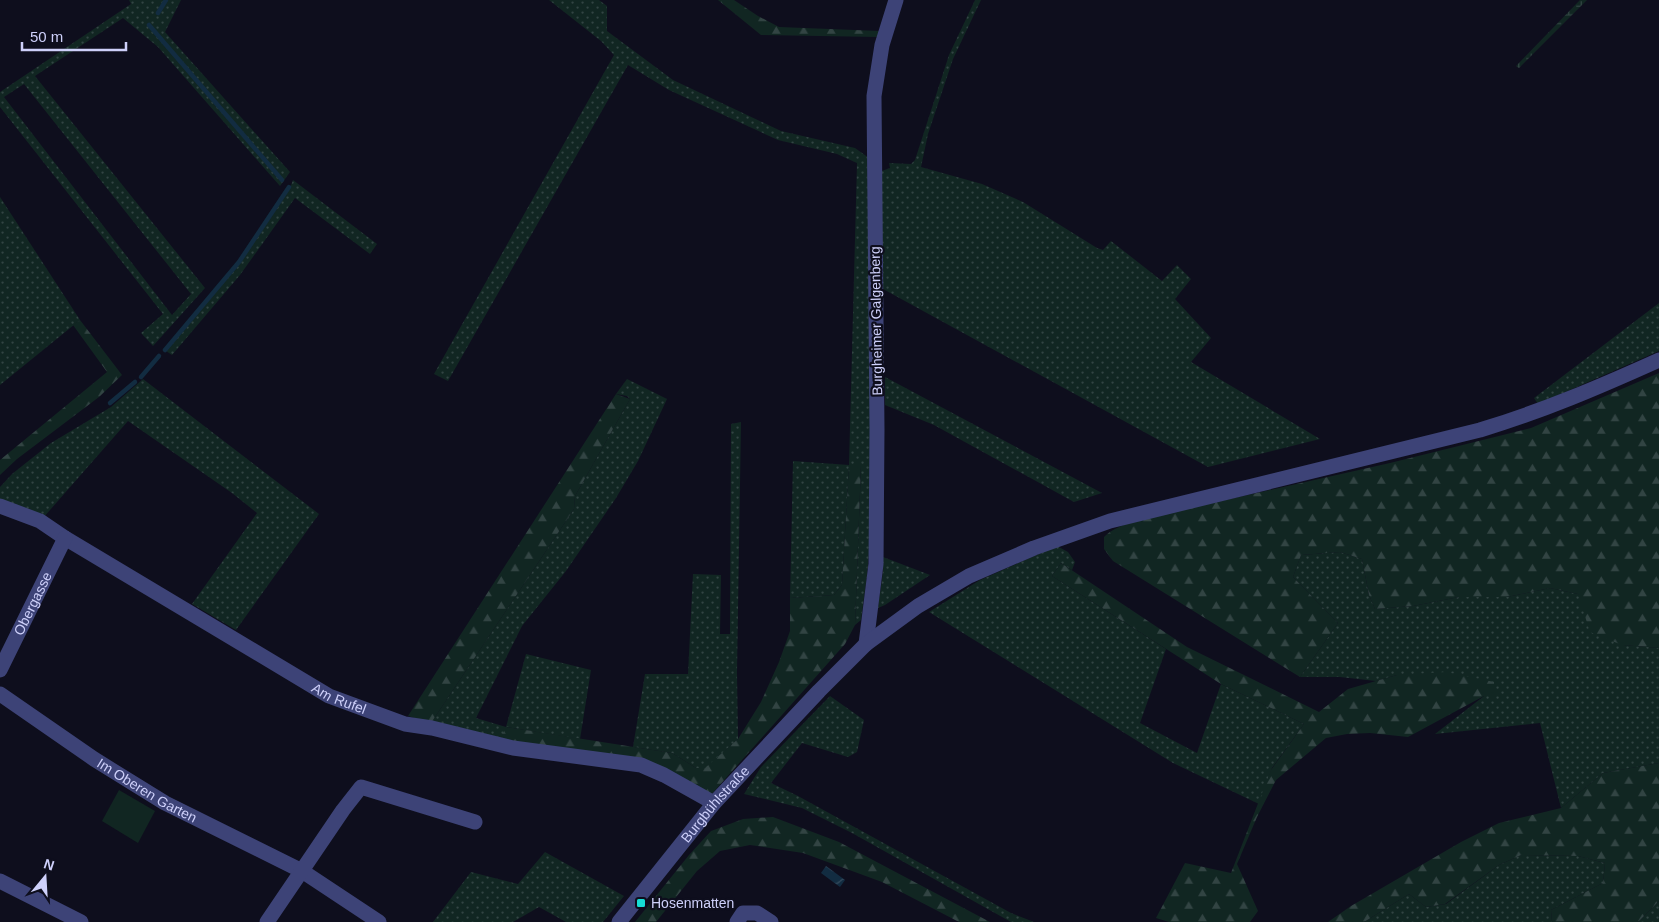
<svg xmlns="http://www.w3.org/2000/svg" width="1659" height="922" font-family="Arial,sans-serif">
<style>
.grass{fill:url(#grass-dots);fill-rule:evenodd}
.forest{fill:url(#forest-firs)}
.wetland{fill:url(#wetland-marsh)}
.park{fill:#112622}
.water{fill:url(#water-waves)}
.lines{fill:none;stroke-linecap:round;stroke-linejoin:round}
.stream{stroke:#122c41;stroke-width:4.5}
.minor{stroke:#3d4377;stroke-width:15}
.poi-dot{fill:#16ded5;stroke:#0e0e1d;stroke-width:2}
.labels{text-anchor:middle;stroke-width:4.5;stroke-linejoin:round;paint-order:stroke}
.street-label{font-size:14px;fill:#ced0fa;stroke:#0e0e1d}
.poi-label{font-size:14px;fill:#ced0fa;stroke:#0e0e1d;text-anchor:start}
</style>
<defs>
<pattern id="grass-dots" width="8" height="8" patternUnits="userSpaceOnUse" patternTransform="scale(1.25)"><rect width="8" height="8" fill="#112622"/><path d="M2 2h.1M6 6h.1" fill="none" stroke="#324443" stroke-width="1.8" stroke-linecap="round"/></pattern>
<pattern id="forest-firs" width="22" height="20" patternUnits="userSpaceOnUse" patternTransform="scale(1.25)"><rect width="22" height="20" fill="#112622"/><path d="M5 1l3.5 6h-7zM16 11l3.5 6h-7z" fill="#324443"/></pattern>
<pattern id="wetland-marsh" width="20" height="14" patternUnits="userSpaceOnUse" patternTransform="scale(1.25)"><rect width="20" height="14" fill="#112622"/><path d="M1 5h8M5 5V1M11 12h8M15 12V8" fill="none" stroke="#324443"/></pattern>
<pattern id="water-waves" width="16" height="10" patternUnits="userSpaceOnUse" patternTransform="scale(1.25)"><rect width="16" height="10" fill="#122c41"/><path d="M0 5q4-4 8 0t8 0" fill="none" stroke="#334a5d"/></pattern>
</defs>
<rect width="100%" height="100%" fill="#0e0e1d"/>
<g class="grass">
<path d="M 129,0 L 181,0 L 165,32 L 290,172 L 280,186 L 158,47 L 123,18 L 35,76 L 205,288 L 153,346 L 141,333 L 163,314 L 0,107 L 0,92 L 131,4 ZM 24,84 L 191,294 L 172,315 L 4,97 Z"/>
<polygon points="549,0 599,0 607,6 607,31 673,80 781,131 855,148 869,158 871,533 867,575 861,620 855,625 861,466 849,466 842,585 834,595 790,598 793,461 849,465 857,163 837,154 778,140 669,90 628,65 448,381 434,374 614,55 601,41"/>
<polygon points="975,0 981,0 953,59 928,134 921,167 982,184 1023,202 1097,248 1103,250 1111,241 1162,281 1177,265 1191,279 1175,299 1211,338 1191,362 1320,439 1208,467 883,289 879,172 890,168 889,163 911,164 915,160 949,55"/>
<polygon points="293,180 377,244 370,254 295,198 240,275 172,355 166,351 240,263 290,188"/>
<polygon points="0,197 80,320 0,385"/>
<polygon points="1659,303 1659,351 1538,404 1534,398"/>
<polygon points="885,377 1102,493 1074,502 934,425 885,405"/>
<polygon points="143,379 319,514 236,630 192,604 257,513 232,493 128,421 43,518 0,501 0,487 12,474 51,443 111,407"/>
<polygon points="627,379 667,399 638,461 616,498 566,571 522,626 476,718 506,727 526,654 591,670 580,739 507,727 500,740 431,723 574,509 575,496 630,399 627,396 616,394"/>
<polygon points="741,422 737,673 738,739 705,769 696,768 672,753 633,747 645,674 688,674 693,574 721,575 720,634 730,634 731,424"/>
<polygon points="1057,546 1068,552 1075,562 1072,570 1061,563 1052,576 1166,649 1140,723 1197,753 1221,684 1304,724 1272,768 1259,804 1173,763 929,612 980,580"/>
<polygon points="1340,552 1362,559 1369,595 1375,609 1413,606 1459,597 1507,597 1550,588 1578,594 1623,645 1659,648 1659,763 1603,773 1561,808 1540,723 1435,734 1484,696 1397,675 1376,681 1340,677 1300,677 1338,623 1293,577 1301,555"/>
<path d="M 883,557 L 930,575 L 885,605 L 878,608 C 880,590 884,574 883,557 Z"/>
<polygon points="830,696 864,720 857,752 848,757 802,743 771,783 798,796 1011,913 1034,922 1011,922 852,833 802,808 744,794 761,767"/>
<polygon points="545,852 624,896 603,922 566,922 539,907 513,922 433,922 471,872 518,884"/>
<polygon points="1521,855 1578,856 1605,863 1603,883 1551,910 1552,922 1364,922 1409,894 1426,907 1446,904 1499,865"/>
<polygon points="1659,901 1659,922 1638,922"/>
</g>
<g class="forest">
<polygon points="718,0 734,0 758,16 779,27 880,31 879,37 761,35"/>
<polygon points="80,320 122,375 99,397 17,459 0,475 0,460 107,372 73,325"/>
<path d="M 1659,373 L 1659,648 L 1622,645 L 1590,632 L 1578,594 L 1550,588 L 1507,597 L 1459,597 L 1413,606 L 1375,609 L 1369,595 L 1362,559 L 1340,552 L 1301,555 L 1293,577 L 1338,623 L 1300,677 L 1113,561 L 1104,549 L 1104,537 C 1117,524 1138,521 1155,516 L 1390,463 L 1531,428 Z"/>
<polygon points="616,394 630,399 575,496 574,509 431,723 408,716"/>
<polygon points="849,465 861,465 855,625 845,644 710,796 647,763 500,740 506,727 672,753 696,768 705,768 738,739 761,702 779,662 790,631 790,598 834,595 842,585"/>
<polygon points="1061,563 1187,647 1319,712 1348,689 1397,675 1446,672 1494,682 1494,696 1484,696 1408,737 1370,733 1347,734 1326,738 1276,780 1257,817 1237,864 1258,911 1250,922 1169,922 1156,918 1185,863 1231,873 1271,770 1304,724 1221,684 1052,576"/>
<polygon points="1659,763 1659,901 1638,922 1552,922 1551,910 1603,883 1605,863 1578,856 1521,855 1499,865 1445,904 1426,907 1409,894 1364,922 1328,922 1351,906 1461,842 1499,823 1561,808 1603,773"/>
<polygon points="773,817 839,842 990,922 959,922 882,882 803,853 750,845 720,851 697,871 656,922 635,922 689,855 711,831 743,819"/>
</g>
<polygon class="wetland" points="1580,0 1587,0 1519,68 1516,66"/>
<polygon class="park" points="119,790 155,811 138,843 102,821"/>
<polygon class="water" points="826,866 845,880 840,887 821,873"/>
<g class="lines">
<g class="stream">
<polyline points="158,13 166,0"/>
<polyline points="149,25 282,180"/>
<polyline points="165,350 239,262 289,187"/>
<polyline points="141,377 159,356"/>
<polyline points="110,403 135,382"/>
</g>
<g class="minor">
<path id="s1" d="M 0,506 L 40,521 L 65,538 L 329,696 L 405,724 L 432,728 L 513,748 L 641,765 L 664,775 L 714,803"/>
<polyline points="866,644 876,564 877,429 874,96 882,45 896,0"/>
<path id="s2" d="M 0,670 L 65,538"/>
<path id="s3" d="M 0,694 L 94,759 L 165,803 L 302,871 L 379,922"/>
<polyline points="0,881 81,922"/>
<polyline points="267,922 343,810 361,787 475,822"/>
<path id="s4" d="M 619,922 L 714,803 L 819,691 L 866,644 L 918,606 L 969,576 L 1034,548 L 1110,521 L 1480,430 C 1543,411 1599,387 1659,360"/>
<polyline points="737,922 743,913 757,913 771,922"/>
</g>
</g>
<rect class="poi-dot" x="636" y="898" width="10" height="10" rx="2.5"/>
<g class="labels">
<g class="street-label">
<text transform="translate(876 321) rotate(-91)" y="5">Burgheimer Galgenberg</text>
<text dy="5" stroke="none"><textPath href="#s2" startOffset="74">Obergasse</textPath></text>
<text dy="5" stroke="none"><textPath href="#s1" startOffset="391">Am Rufel</textPath></text>
<text dy="5" stroke="none"><textPath href="#s3" startOffset="176">Im Oberen Garten</textPath></text>
<text dy="5" stroke="none"><textPath href="#s4" startOffset="152">Burgbühlstraße</textPath></text>
</g>
<g class="poi-label">
<text x="651" y="908">Hosenmatten</text>
</g>
</g>
<g transform="translate(45 877) rotate(18)" stroke="#0e0e1d" stroke-width="4" paint-order="stroke">
<path d="M0-4L9 19L0 12L-9 19Z" fill="#ced0fa"/>
<text y="-8" font-size="14" font-weight="bold" text-anchor="middle" fill="#ced0fa">N</text>
</g>
<path d="M22 42v8h104v-8" fill="none" stroke="#ced0fa" stroke-width="2.5"/>
<text x="30" y="42" font-size="15" fill="#ced0fa" stroke="#0e0e1d" stroke-width="4" paint-order="stroke">50 m</text>
</svg>
